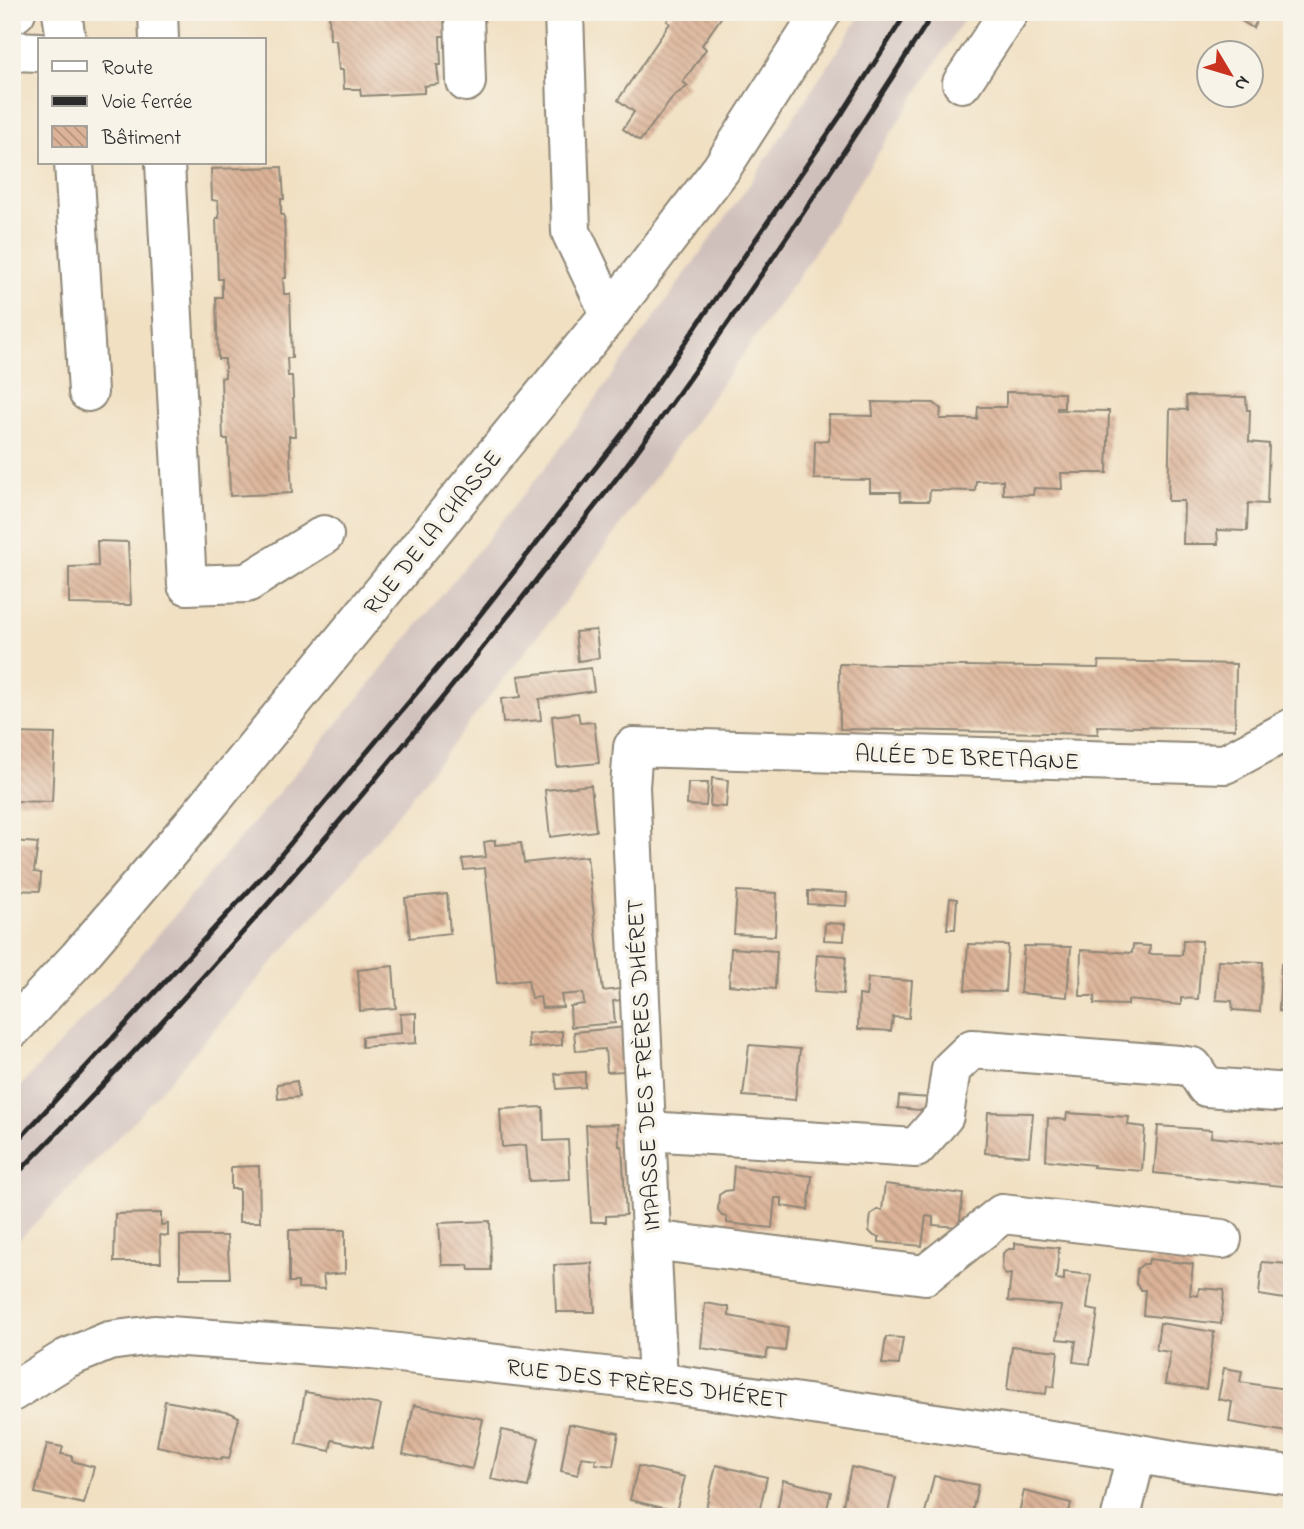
<svg xmlns="http://www.w3.org/2000/svg" width="1304" height="1529" font-family="'Indie Flower',sans-serif">
<style>
.railway{fill:#d0c0bc}
.building{fill:url(#building-back-hatch)}
.lines{fill:none;stroke-linecap:round;stroke-linejoin:round}
.minor-casing{stroke:#8e8676;stroke-width:42}
.minor{stroke:#fff;stroke-width:38}
.rail{stroke:#2b2b2b;stroke-width:5}
.labels{text-anchor:middle;stroke-width:7;stroke-linejoin:round;paint-order:stroke}
.street-label{font-size:24px;fill:#2b2b2b;stroke:#f7f3e8}
</style>
<defs>
<pattern id="building-back-hatch" width="6" height="6" patternUnits="userSpaceOnUse" patternTransform="scale(1.75)"><rect width="6" height="6" fill="#dcb398"/><path d="M-1 5l2 2M0 0l6 6M5-1l2 2" fill="none" stroke="#b3927c"/></pattern>
</defs>
<rect width="100%" height="100%" fill="#f7f3e8"/>
<filter id="ink" filterUnits="userSpaceOnUse"><feTurbulence type="fractalNoise" baseFrequency=".0143" numOctaves="2"/><feDisplacementMap in="SourceGraphic" scale="14" xChannelSelector="R" yChannelSelector="G"/><feConvolveMatrix kernelMatrix="1 2 1 2 8 2 1 2 1" color-interpolation-filters="sRGB"/></filter>
<filter id="wash" filterUnits="userSpaceOnUse"><feTurbulence type="fractalNoise" baseFrequency=".00686" numOctaves="4" result="noise"/><feDisplacementMap in="SourceGraphic" scale="28" xChannelSelector="R" yChannelSelector="G"/><feGaussianBlur stdDeviation="1.57" result="paint"/><feColorMatrix in="noise" values="0 0 0 0 0 0 0 0 0 0 0 0 0 0 0 0 0 1.4 0 .05"/><feComposite in="paint" operator="in"/></filter>
<g filter="url(#wash)">
<rect width="100%" height="100%" fill="#f1e0c2"/>
<polygon class="railway" points="863,12 969,12 797,279 574,590 347,878 132,1123 12,1247 12,1095 129,969 353,705 557,453 749,185"/>
<g id="blocks">
<g class="building">
<polygon points="329,12 444,12 446,36 440,36 441,65 437,65 439,84 424,86 424,93 361,96 360,89 344,89 343,70 339,70 336,40 330,40"/>
<polygon points="673,12 725,12 702,45 706,49 683,82 688,86 674,96 640,141 623,129 634,112 618,100 670,23 667,21"/>
<polygon points="1227,12 1262,12 1253,28"/>
<polygon points="282,167 284,199 281,199 281,215 284,215 286,278 283,278 284,294 290,294 292,358 287,358 288,376 292,376 295,436 289,436 292,493 230,496 228,439 223,439 221,378 225,377 225,359 218,359 216,297 222,297 222,279 218,279 216,218 219,218 218,201 212,200 211,169"/>
<polygon points="1006,392 1064,393 1064,408 1057,408 1057,410 1109,411 1107,473 1061,473 1062,489 1034,488 1033,495 1003,494 1003,480 976,481 975,491 930,490 929,501 901,501 900,492 870,492 870,480 814,479 815,441 829,440 829,415 873,416 872,402 934,403 941,409 940,419 977,419 978,407 1006,407"/>
<polygon points="1186,396 1246,397 1247,410 1250,410 1249,442 1269,444 1267,504 1248,503 1247,531 1217,530 1218,544 1183,544 1184,501 1168,501 1170,409 1187,410"/>
<polygon points="97,541 128,542 131,605 69,604 69,567 98,566"/>
<polygon points="596,630 599,658 578,661 575,632"/>
<polygon points="1099,661 1236,664 1235,729 1097,726 1098,734 840,729 839,664 1098,668"/>
<polygon points="591,668 594,691 539,699 541,720 503,723 501,699 521,697 518,676"/>
<polygon points="578,713 580,723 594,722 599,763 557,767 552,716"/>
<polygon points="12,733 55,734 52,802 12,801"/>
<polygon points="712,778 728,780 726,807 710,806"/>
<polygon points="688,783 708,783 706,806 687,805"/>
<polygon points="591,785 596,831 550,837 545,790"/>
<polygon points="495,840 495,845 521,843 524,863 587,856 603,991 619,989 621,1000 613,1001 615,1023 571,1027 570,1006 584,1004 583,993 561,995 563,1007 542,1008 540,997 531,998 528,980 497,983 485,868 464,870 462,859 486,857 484,842"/>
<polygon points="12,841 38,843 34,872 41,873 40,891 12,890"/>
<polygon points="737,891 777,893 775,936 734,934"/>
<polygon points="808,891 847,893 846,906 808,904"/>
<polygon points="447,894 450,933 410,938 405,898"/>
<polygon points="950,898 957,899 955,929 947,929"/>
<polygon points="825,923 845,924 844,941 824,940"/>
<polygon points="1183,940 1202,941 1198,999 1181,998 1181,1005 1128,1000 1128,1005 1094,1004 1095,996 1080,996 1081,950 1132,953 1133,945 1150,946 1149,954 1182,955"/>
<polygon points="968,944 1008,945 1005,992 965,990"/>
<polygon points="1024,946 1071,947 1067,997 1020,993"/>
<polygon points="731,948 777,951 775,989 729,985"/>
<polygon points="817,954 846,956 843,994 814,992"/>
<polygon points="1218,960 1263,962 1260,1012 1233,1010 1232,1001 1216,1000"/>
<polygon points="1281,964 1292,964 1292,1012 1279,1011"/>
<polygon points="393,966 396,1008 360,1011 358,970"/>
<polygon points="868,978 912,981 909,1018 893,1017 891,1031 858,1029 859,995 866,996"/>
<polygon points="416,1013 416,1043 362,1047 362,1037 401,1033 400,1014"/>
<polygon points="638,1026 642,1070 607,1072 605,1049 576,1051 574,1032"/>
<polygon points="562,1031 562,1045 529,1048 528,1034"/>
<polygon points="749,1045 800,1049 795,1100 743,1096"/>
<polygon points="585,1072 585,1087 557,1089 555,1074"/>
<polygon points="297,1081 299,1097 278,1099 277,1084"/>
<polygon points="899,1096 932,1098 931,1111 898,1108"/>
<polygon points="543,1107 544,1141 568,1140 570,1179 529,1181 526,1145 502,1147 500,1109"/>
<polygon points="988,1112 1033,1113 1029,1156 985,1153"/>
<polygon points="1067,1113 1129,1117 1128,1125 1145,1127 1142,1171 1093,1167 1094,1165 1046,1160 1048,1118 1066,1120"/>
<polygon points="618,1124 619,1146 622,1146 626,1215 606,1216 606,1222 591,1222 586,1125"/>
<polygon points="1158,1126 1212,1130 1211,1137 1292,1145 1292,1187 1154,1173"/>
<polygon points="259,1166 260,1222 239,1222 239,1189 231,1189 231,1167"/>
<polygon points="734,1166 812,1176 808,1210 782,1206 782,1198 775,1198 772,1228 727,1223 727,1217 722,1216 718,1210 719,1195 725,1191 732,1190"/>
<polygon points="885,1184 963,1194 959,1227 933,1225 933,1217 926,1216 922,1246 879,1242 879,1237 874,1236 869,1231 871,1214 877,1210 882,1210"/>
<polygon points="161,1213 161,1225 168,1224 168,1236 160,1235 161,1262 114,1262 115,1214"/>
<polygon points="490,1221 491,1270 469,1270 468,1265 442,1265 439,1223"/>
<polygon points="289,1230 345,1230 345,1273 323,1275 325,1289 298,1288 298,1282 289,1282"/>
<polygon points="180,1236 227,1236 230,1278 180,1278"/>
<polygon points="1015,1243 1059,1248 1056,1279 1064,1280 1064,1272 1091,1275 1087,1309 1098,1311 1090,1364 1073,1362 1076,1341 1057,1339 1061,1306 1008,1301 1011,1274 1006,1275 1002,1269 1003,1253 1009,1249 1015,1249"/>
<polygon points="1149,1259 1193,1264 1190,1295 1198,1296 1199,1288 1224,1290 1221,1324 1143,1315 1145,1290 1141,1290 1136,1284 1137,1269 1143,1264 1148,1264"/>
<polygon points="1262,1262 1289,1264 1285,1299 1259,1295"/>
<polygon points="592,1263 595,1312 556,1312 554,1265"/>
<polygon points="705,1303 729,1307 729,1316 788,1327 785,1351 768,1349 766,1358 701,1348"/>
<polygon points="1160,1323 1214,1332 1206,1389 1165,1384 1170,1352 1156,1350"/>
<polygon points="886,1337 903,1338 899,1365 882,1364"/>
<polygon points="1012,1346 1058,1351 1054,1387 1047,1386 1046,1394 1007,1390"/>
<polygon points="1224,1368 1242,1371 1240,1382 1292,1390 1292,1408 1287,1432 1229,1422 1232,1402 1218,1399"/>
<polygon points="305,1392 381,1405 372,1448 332,1440 330,1451 296,1444"/>
<polygon points="165,1401 231,1413 239,1417 229,1459 222,1458 221,1460 157,1446"/>
<polygon points="414,1405 483,1419 472,1469 403,1454"/>
<polygon points="569,1424 619,1433 613,1466 595,1464 596,1459 582,1457 578,1475 561,1471"/>
<polygon points="502,1430 539,1438 528,1487 491,1479"/>
<polygon points="47,1444 63,1447 61,1454 72,1456 72,1461 94,1467 84,1504 35,1493"/>
<polygon points="716,1465 767,1477 758,1517 741,1517 706,1508"/>
<polygon points="638,1466 685,1477 676,1511 630,1500"/>
<polygon points="851,1467 896,1477 887,1517 854,1517 841,1514"/>
<polygon points="934,1476 978,1485 971,1517 924,1517"/>
<polygon points="783,1480 831,1492 825,1517 776,1517"/>
<polygon points="1024,1491 1071,1503 1068,1517 1018,1517"/>
</g>
</g>
</g>
<g filter="url(#ink)">
<use href="#blocks" fill-opacity="0" stroke="#8e8676" stroke-width="2"/>
<g class="lines">
<g class="minor-casing">
<g id="minor">
<polyline points="62,12 66,40"/>
<polyline points="158,12 159,40"/>
<polyline points="464,12 466,82"/>
<polyline points="564,12 571,232 610,314"/>
<polyline points="12,15 16,12"/>
<polyline points="12,51 40,52"/>
<polyline points="962,83 1009,12"/>
<polyline points="74,163 88,392"/>
<polyline points="165,163 187,585 247,583 324,535"/>
<polyline points="12,1029 78,958 195,821 610,314 721,169 822,12"/>
<polyline points="647,1131 916,1148 944,1116 951,1069 972,1049 1179,1065 1193,1067 1206,1087 1276,1092"/>
<polyline points="652,1240 925,1275 1002,1214 1222,1239"/>
<polyline points="658,1382 630,787 633,747 1225,764 1292,728"/>
<polyline points="12,1392 67,1358 109,1341 154,1335 372,1350 658,1382 1105,1448 1185,1462 1292,1475"/>
<polyline points="1121,1517 1136,1455"/>
</g>
</g>
<use href="#minor" class="minor"/>
<g class="rail">
<polyline points="12,1147 269,869 450,653 626,429 843,112 907,12"/>
<path d="M 12,1179 C 196,992 369,794 530,588 C 568,539 609,491 645,440 C 745,302 842,157 934,12"/>
</g>
</g>
</g>
<g class="labels">
<g class="street-label">
<text transform="translate(432 532) rotate(-51)" y="8">RUE DE LA CHASSE</text>
<text transform="translate(967 757) rotate(2)" y="8">ALLÉE DE BRETAGNE</text>
<text transform="translate(643 1065) rotate(-93)" y="8">IMPASSE DES FRÈRES DHÉRET</text>
<text transform="translate(647 1383) rotate(7)" y="8">RUE DES FRÈRES DHÉRET</text>
</g>
</g>
<rect width="1304" height="1529" fill="none" stroke="#f7f3e8" stroke-width="42"/>
<rect x="38" y="38" width="228" height="126" fill="#f7f3e8" stroke="#a5a39c" stroke-width="2"/>
<rect x="52" y="61" width="35" height="10" fill="#ffffff" stroke="#a5a39c" stroke-width="2"/>
<text x="102" y="74" font-size="21" fill="#2b2b2b">Route</text>
<rect x="52" y="96" width="35" height="10" fill="#2b2b2b" stroke="#a5a39c" stroke-width="2"/>
<text x="102" y="108" font-size="21" fill="#2b2b2b">Voie ferrée</text>
<rect x="52" y="126" width="35" height="21" fill="url(#building-back-hatch)" stroke="#a5a39c" stroke-width="2"/>
<text x="102" y="144" font-size="21" fill="#2b2b2b">Bâtiment</text>
<g transform="translate(1230 74) rotate(128)"><circle r="33" fill="#f7f3e8" stroke="#a5a39c" stroke-width="2"/>
<path d="M0-5L12 26L0 18L-12 26Z" fill="#c8321e"/>
<text y="-10" font-size="19" font-weight="bold" text-anchor="middle" fill="#2b2b2b">N</text>
</g>
</svg>
